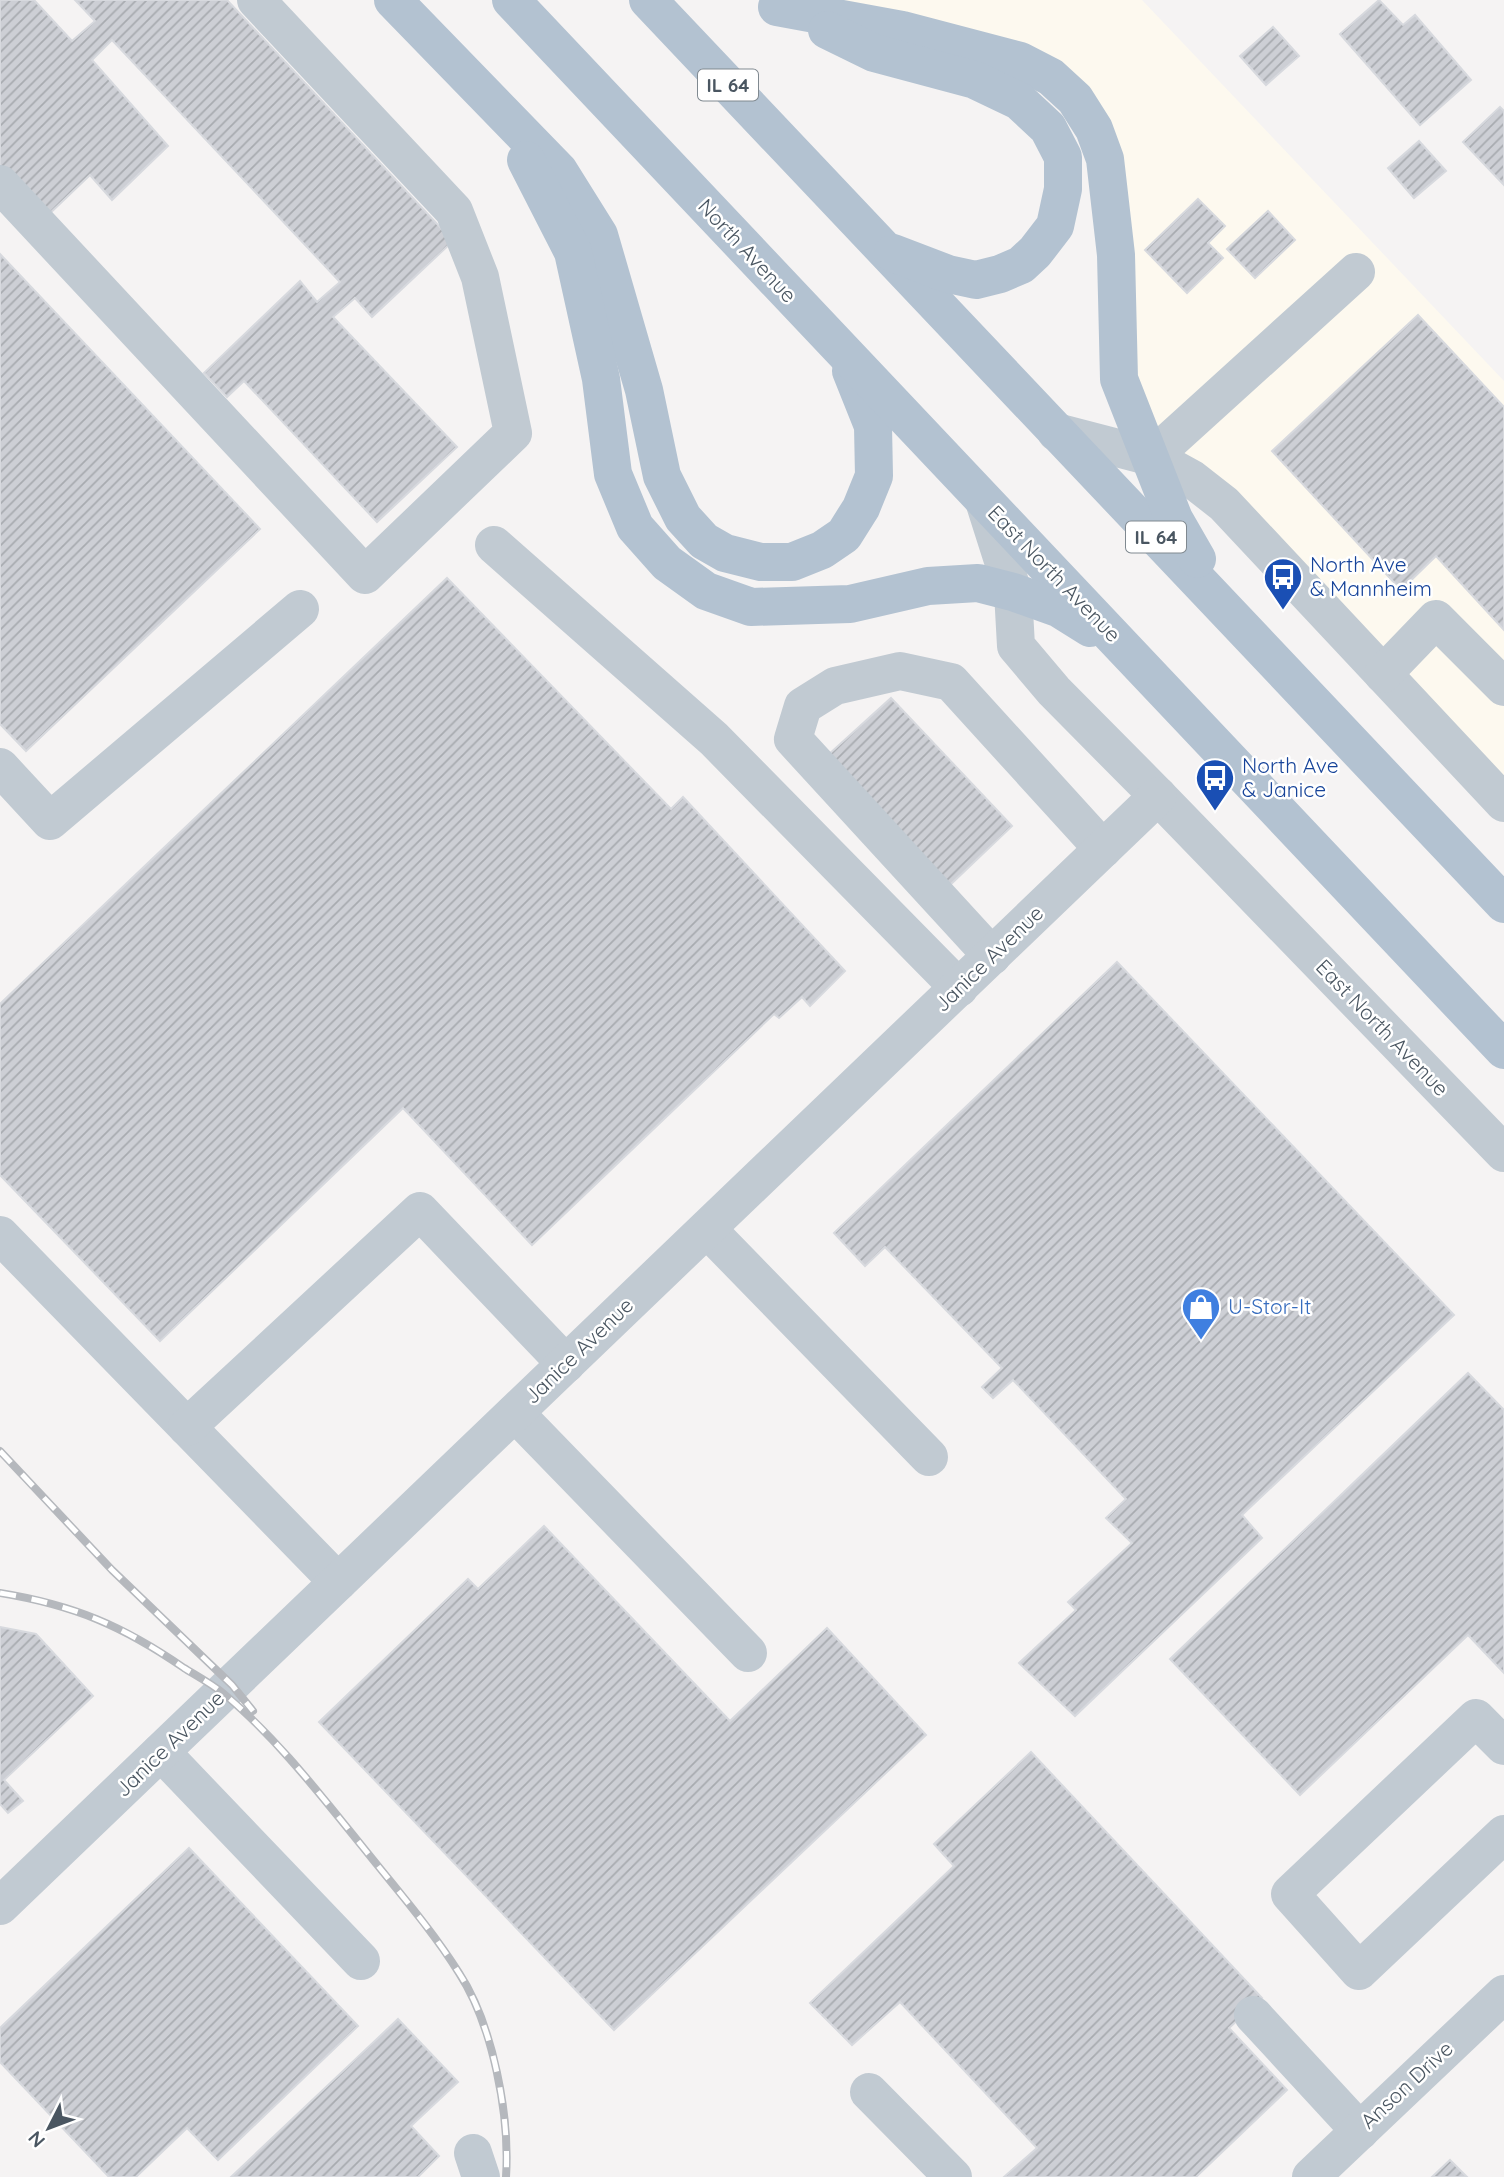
<svg xmlns="http://www.w3.org/2000/svg" width="1504" height="2177" font-family="Quicksand,sans-serif">
<style>
.commercial{fill:#fdf9ef}
.building{fill:url(#building-hatch);stroke:#d7d9de;stroke-width:2}
.lines{fill:none;stroke-linecap:round;stroke-linejoin:round}
.minor{stroke:#c1cad2;stroke-width:38}
.major{stroke:#b3c2d1;stroke-width:38}
.rail-casing{stroke:#b5b8bd;stroke-width:8}
.rail{stroke:#fff;stroke-width:5;stroke-dasharray:16;stroke-linecap:butt}
.labels{text-anchor:middle;stroke-width:5;stroke-linejoin:round;paint-order:stroke}
.shield{fill:#fff;stroke:#808990;stroke-width:2}
.shield-label{font-size:19px;font-weight:bold;fill:#4a5661}
.street-label{font-size:21px;fill:#4a5661;stroke:#fff}
.transit-label{font-size:21px;fill:#164399;stroke:#fff;text-anchor:start}
.shop-label{font-size:21px;fill:#366cbe;stroke:#fff;text-anchor:start}
</style>
<defs>
<pattern id="building-hatch" width="6" height="6" patternUnits="userSpaceOnUse" patternTransform="scale(1.75)"><rect width="6" height="6" fill="#cdcfd5"/><path d="M-1 1l2-2M0 6l6-6M5 7l2-2" fill="none" stroke="#a8abb0"/></pattern>
</defs>
<rect width="100%" height="100%" fill="#f5f3f3"/>
<polygon class="commercial" points="770,0 1142,0 1504,381 1504,803 1152,457 1116,255 1075,99"/>
<g class="building">
<polygon points="0,0 34,0 72,41 95,21 75,0 227,0 453,241 372,317 355,298 333,317 457,447 377,522 244,381 227,397 204,373 300,281 317,302 340,282 112,40 92,60 168,146 112,200 90,175 46,217 0,167"/>
<polygon points="1379,0 1403,25 1415,15 1471,80 1420,125 1340,34"/>
<polygon points="1273,27 1299,56 1266,85 1240,56"/>
<polygon points="1500,107 1504,111 1504,185 1463,142"/>
<polygon points="1419,141 1446,171 1414,198 1388,168"/>
<polygon points="1198,199 1225,226 1208,243 1223,258 1187,293 1145,250"/>
<polygon points="1268,211 1295,240 1255,278 1227,249"/>
<polygon points="0,254 260,529 26,751 0,724"/>
<polygon points="1418,315 1504,407 1504,630 1436,556 1401,590 1272,451"/>
<polygon points="447,578 671,809 683,797 845,971 810,1006 802,997 779,1018 774,1014 532,1245 403,1108 160,1341 0,1175 0,1004"/>
<polygon points="891,698 1012,826 950,885 828,755"/>
<polygon points="1117,962 1454,1315 1242,1515 1262,1538 1075,1716 1019,1663 1076,1610 1068,1602 1132,1543 1106,1518 1126,1499 1013,1380 993,1398 982,1387 1002,1368 885,1247 865,1266 834,1233"/>
<polygon points="1468,1373 1504,1410 1504,1673 1468,1635 1300,1795 1170,1659"/>
<polygon points="544,1526 730,1721 827,1628 926,1735 614,2030 319,1722 468,1579 478,1589"/>
<polygon points="0,1627 36,1634 93,1696 4,1780 23,1801 8,1813 0,1804"/>
<polygon points="1031,1752 1262,1998 1229,2028 1287,2090 1196,2177 1004,2177 1037,2148 900,2002 852,2045 810,2003 954,1866 934,1844"/>
<polygon points="189,1848 358,2026 218,2160 187,2128 136,2177 109,2177 0,2062 0,2028"/>
<polygon points="398,2019 458,2082 411,2126 439,2156 418,2177 231,2177"/>
<polygon points="1450,2160 1467,2177 1432,2177"/>
</g>
<g class="lines">
<g class="minor">
<polyline points="0,184 365,575 513,433 480,277 454,211 256,0"/>
<polyline points="1056,432 1152,457 1192,479 1224,504 1504,803"/>
<polyline points="1152,457 1356,272"/>
<polyline points="984,501 1013,592 1016,646 1054,691 1158,796 1504,1153"/>
<polyline points="494,545 714,739 959,988"/>
<polyline points="1383,674 1436,619 1504,687"/>
<polyline points="0,767 50,821 300,609"/>
<polyline points="992,956 793,739 803,706 835,686 900,671 951,682 1103,849"/>
<polyline points="707,1229 929,1457"/>
<polyline points="0,1235 338,1582"/>
<polyline points="515,1413 748,1653"/>
<polyline points="187,1427 420,1211 566,1364"/>
<polyline points="1504,1746 1476,1718 1290,1894 1359,1971 1504,1834"/>
<polyline points="161,1752 361,1961"/>
<polyline points="0,1906 1158,796"/>
<polyline points="1253,2015 1360,2131"/>
<polyline points="869,2092 953,2177"/>
<polyline points="473,2153 481,2177"/>
<polyline points="1311,2177 1504,1994"/>
</g>
<g class="major">
<polyline points="393,0 559,171 599,235 644,390 662,476 683,518 704,541 725,553 761,562 792,562 822,550 844,535 861,508 874,476 873,426 851,371"/>
<polyline points="511,0 1504,1050"/>
<polyline points="648,0 1504,904"/>
<polyline points="777,7 902,30 1020,61 1051,77 1075,99 1094,129 1105,159 1116,255 1119,379 1174,519 1197,559"/>
<polyline points="827,30 874,53 975,80 1019,101 1048,128 1063,157 1063,189 1055,226 1035,252 1021,265 1000,274 976,280 948,274 893,253"/>
<polyline points="526,160 573,252 601,379 613,474 635,527 667,563 706,591 751,607 850,604 928,586 978,583 1013,592 1058,608 1090,628"/>
</g>
<g class="rail-casing">
<g id="rail">
<polyline points="0,1451 112,1570 232,1685 253,1711"/>
<path d="M 0,1593 C 74,1605 123,1626 184,1668 C 197,1676 212,1684 224,1694 C 278,1739 322,1797 366,1851 C 398,1891 432,1930 459,1973 C 493,2025 510,2116 506,2177"/>
</g>
</g>
<use href="#rail" class="rail"/>
</g>
<defs>
<g id="bus-pin" transform="scale(2.0125)"><path d="M0 17L-7.5 6A9.5 9.5 0 1 1 7.5 6Z" fill="#1a4fb4" stroke="#fff"/><path d="M-5-6H5V4H4V6H2V4H-2V6H-4V4H-5ZM-3.5-4V0h7V-4ZM-3.5 1.2v1.5H-2V1.2ZM2 1.2v1.5H3.5V1.2Z" fill="#fff"/></g>
<g id="shop-pin" transform="scale(2.0125)"><path d="M0 17L-7.5 6A9.5 9.5 0 1 1 7.5 6Z" fill="#3f7fe0" stroke="#fff"/><path d="M-5-2.5h2.3a2.7 3.5 0 0 1 5.4 0H5L5.5 6h-11ZM-1.5-2.5h3a1.5 2.3 0 0 0-3 0Z" fill="#fff"/></g>
</defs>
<g fill-rule="evenodd">
<use href="#bus-pin" x="1283" y="577"/>
<use href="#bus-pin" x="1215" y="778"/>
<use href="#shop-pin" x="1201" y="1307"/>
</g>
<g class="labels">
<g class="shield">
<rect x="698" y="69.5" width="60" height="31" rx="5"/>
<rect x="1126" y="521.5" width="60" height="31" rx="5"/>
</g>
<g class="shield-label">
<text x="728" y="92">IL 64</text>
<text x="1156" y="544">IL 64</text>
</g>
<g class="street-label">
<text transform="translate(747 251) rotate(47)" y="7">North Avenue</text>
<text transform="translate(1054 574) rotate(46)" y="7">East North Avenue</text>
<text transform="translate(989 959) rotate(-44)" y="7">Janice Avenue</text>
<text transform="translate(1382 1028) rotate(46)" y="7">East North Avenue</text>
<text transform="translate(579 1351) rotate(-44)" y="7">Janice Avenue</text>
<text transform="translate(170 1744) rotate(-44)" y="7">Janice Avenue</text>
<text transform="translate(1407 2085) rotate(-43)" y="7">Anson Drive</text>
</g>
<g class="transit-label">
<text x="1310" y="572">North Ave<tspan x="1310" dy="24">&amp; Mannheim</tspan></text>
<text x="1242" y="773">North Ave<tspan x="1242" dy="24">&amp; Janice</tspan></text>
</g>
<g class="shop-label">
<text x="1228" y="1314">U-Stor-It</text>
</g>
</g>
<g transform="translate(49 2128) rotate(228)" stroke="#ffffff" stroke-width="5" paint-order="stroke">
<path d="M0-5L12 26L0 18L-12 26Z" fill="#4a5661"/>
<text y="-10" font-size="19" font-weight="bold" text-anchor="middle" fill="#4a5661">N</text>
</g>
</svg>
